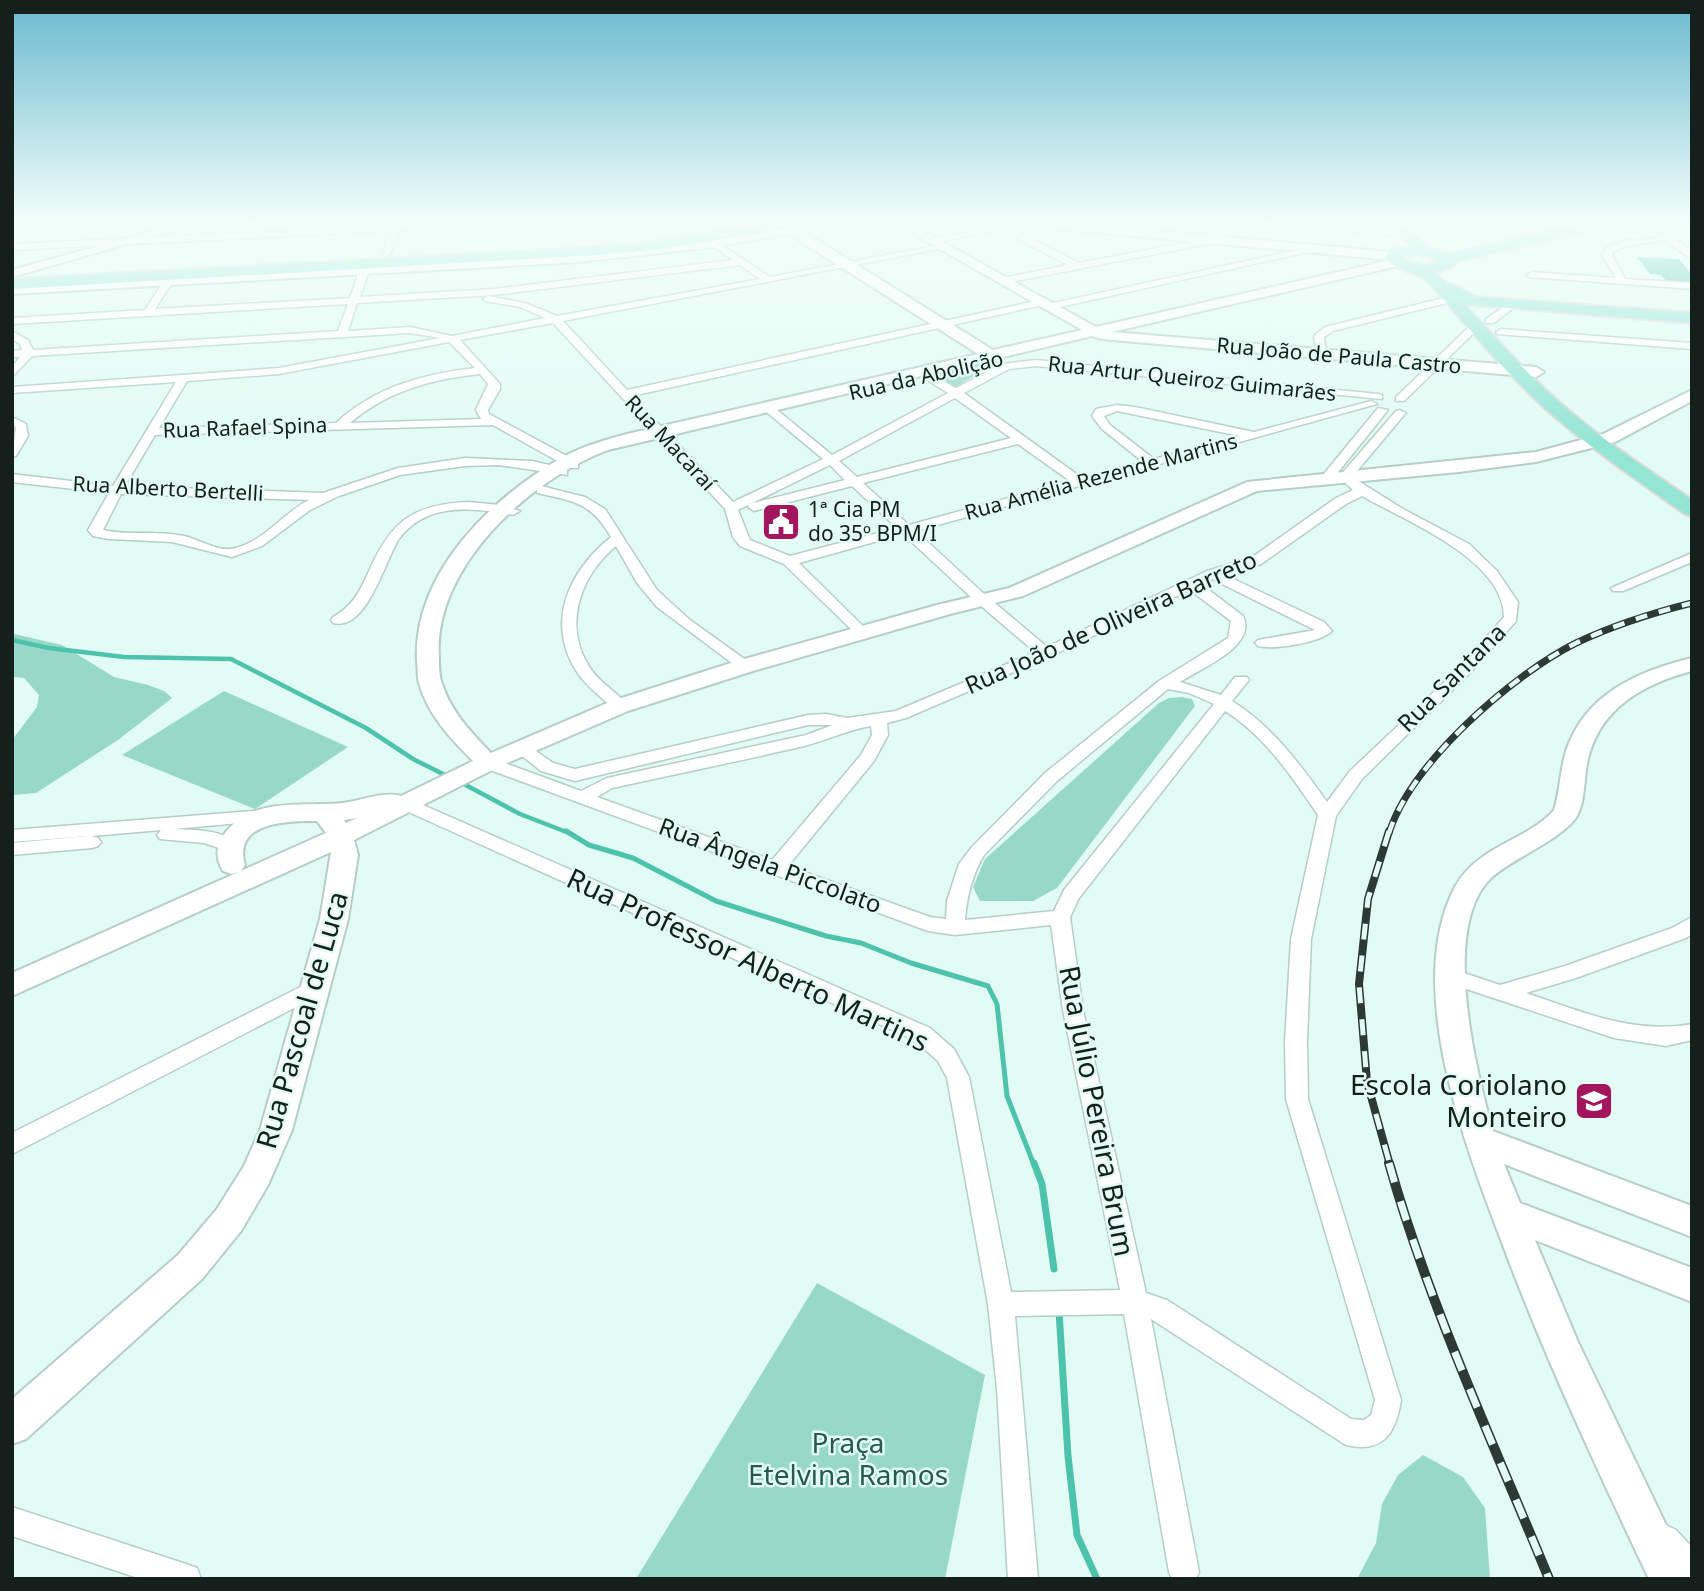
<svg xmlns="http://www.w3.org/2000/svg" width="1704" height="1591" font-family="'Noto Sans',sans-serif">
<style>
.green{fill:#97d8c8}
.water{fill:#4dc3ab}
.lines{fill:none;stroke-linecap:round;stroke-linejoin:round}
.stream-far2{stroke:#4dc3ab;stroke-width:4.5}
.stream-far1{stroke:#4dc3ab;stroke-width:5}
.stream{stroke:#4dc3ab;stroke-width:7}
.street-casing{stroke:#b5cec7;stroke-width:3}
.secondary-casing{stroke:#b5cec7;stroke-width:4}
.primary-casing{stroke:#dadbdb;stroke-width:4}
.street{fill:#fff;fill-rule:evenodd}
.secondary{fill:#fff;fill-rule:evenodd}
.primary{fill:#95e5d5;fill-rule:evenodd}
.rail-far2-casing{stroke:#2d3935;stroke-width:7}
.rail-far1-casing{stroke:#2d3935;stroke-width:8}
.rail-casing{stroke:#2d3935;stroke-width:10}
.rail-far2{stroke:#e2fcf5;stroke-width:4.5;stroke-dasharray:12;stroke-linecap:butt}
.rail-far1{stroke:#e2fcf5;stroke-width:5;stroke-dasharray:16;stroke-linecap:butt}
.rail{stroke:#e2fcf5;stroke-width:7;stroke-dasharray:20;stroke-linecap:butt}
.labels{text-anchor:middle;stroke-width:5;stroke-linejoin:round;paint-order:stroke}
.far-street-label{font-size:21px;fill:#151f1c;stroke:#e2fcf5}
.far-poi-label{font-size:21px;fill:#151f1c;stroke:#e2fcf5;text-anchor:start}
.street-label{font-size:24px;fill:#151f1c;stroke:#e2fcf5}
.near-street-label{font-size:28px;fill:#151f1c;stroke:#e2fcf5}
.near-poi-label{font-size:28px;fill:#151f1c;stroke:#e2fcf5;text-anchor:end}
.near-park-label{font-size:28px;fill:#28594e;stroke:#e2fcf5}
</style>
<rect width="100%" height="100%" fill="#e2fcf5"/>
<g class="green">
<polygon points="991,360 998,362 955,387 935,374"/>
<polygon points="12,628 14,634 62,645 114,677 148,685 164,691 172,698 118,740 36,793 12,795 12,740 37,707 39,695 24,678 12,677"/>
<polygon points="224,691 348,747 255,809 122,755"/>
<polygon points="1182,697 1192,699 1195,706 1057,888 1033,901 980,901 973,887 985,859 1159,703 1169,698"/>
<polygon points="817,1283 985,1375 945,1579 636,1579"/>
<polygon points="1423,1455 1463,1477 1485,1508 1490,1579 1357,1579 1376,1543 1382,1504 1398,1475"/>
</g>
<polygon class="water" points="1637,257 1679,259 1692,275 1692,284 1667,282 1661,275 1650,274"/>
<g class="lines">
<g class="stream-far2">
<polyline points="12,640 49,648 124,657 231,659 366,728 413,759 449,777"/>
<polyline points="460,782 520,814 569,833"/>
</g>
<polyline class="stream-far1" points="566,831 589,845 633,858 716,901 826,936 861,943 911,963 988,986 997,1004 1007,1096 1034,1165"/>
<g class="stream">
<polyline points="1034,1163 1042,1184 1054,1269"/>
<polyline points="1059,1311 1068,1456 1077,1535 1097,1579"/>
</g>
<g class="street-casing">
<g id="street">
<polygon points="12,220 79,220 75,223 12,224"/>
<polygon points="406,220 410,222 407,225 564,220 560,223 400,230 390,254 386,257 382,254 391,231 12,250 12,244 395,226"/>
<polygon points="669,220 681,220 712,229 708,232"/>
<polygon points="1029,220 1044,220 1010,228 1079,263 1210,238 1217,220 1225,220 1217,242 1006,283 1001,280 1003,278 1068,265 1000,230 932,243 928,240"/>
<path d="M 1237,220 C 1287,216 1338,230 1389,229 C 1411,229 1431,218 1453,220 L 1391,235 L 1241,223 Z"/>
<polygon points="1595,220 1607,220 1673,237 1692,251 1692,259 1664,240 1626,246 1613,252 1612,255 1625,279 1692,283 1692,289 1529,277 1527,275 1532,272 1616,278 1602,255 1606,248 1624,241 1656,238"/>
<path d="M 714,240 L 770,277 L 945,244 L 949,247 L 563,321 L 627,390 L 1045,299 L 1048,300 L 1049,304 L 1311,247 L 1312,249 L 1308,252 L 1051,309 L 1048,308 L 1047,304 L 632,396 L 733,502 L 823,459 L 763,409 L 763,405 L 771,405 L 832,455 L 948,393 L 924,378 L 923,376 L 928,373 L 956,388 L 1002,364 L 1036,360 L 1378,394 L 1382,395 L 1382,399 L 1036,366 L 1009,369 L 964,393 L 1082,478 L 1143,462 L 1102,429 L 1092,416 L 1096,409 L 1117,405 L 1135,407 L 1254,432 L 1371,401 L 1377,404 L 916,531 L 983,593 L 1047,647 L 1207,571 L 1251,558 L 1336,498 L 1353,490 L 1339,477 L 1396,411 L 1400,410 L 1406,413 L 1404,415 L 1352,477 L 1403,509 L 1469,544 L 1497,571 L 1518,602 L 1516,621 L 1469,674 L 1362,779 L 1336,816 L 1311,939 L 1307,1041 L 1308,1099 L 1401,1400 C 1396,1433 1383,1454 1346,1445 L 1151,1319 L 1199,1572 L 1196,1579 L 1172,1579 L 1169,1572 L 1124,1314 L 1015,1316 L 1038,1579 L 1008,1579 L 997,1389 L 988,1304 L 947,1078 L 938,1061 L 914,1040 L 402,809 L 399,805 L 408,799 L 414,801 L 930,1028 L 954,1049 L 969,1077 L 1011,1292 L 1120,1290 L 1063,1010 L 1051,925 L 955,935 L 928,931 L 482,767 L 480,763 L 488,758 L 494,759 L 581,791 L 607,778 L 806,735 L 833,725 L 808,725 L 575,781 L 541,771 L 512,748 L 514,744 L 526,744 L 553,763 L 575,769 L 808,715 L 826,714 L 847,718 L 896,711 L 1035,652 L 973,599 L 903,534 L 799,563 L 870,633 L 863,637 L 858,636 L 784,564 L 740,546 L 733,537 L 725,509 L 553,323 L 460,340 L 500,384 L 500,389 L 488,410 L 489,414 L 578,462 L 578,468 L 570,468 L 493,425 L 155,435 L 125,486 L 323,493 L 398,468 L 465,458 L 532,461 L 567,469 L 567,475 L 499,465 L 465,466 L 400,475 L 339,496 L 310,510 L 262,546 L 232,557 L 172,542 L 109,539 L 93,536 L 88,530 L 109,493 L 12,482 L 12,474 L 113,486 L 176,382 L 12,393 L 12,387 L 279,368 L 440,338 L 410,333 L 32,356 L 12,377 L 12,367 L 20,357 L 12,357 L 12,351 L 22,350 L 20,344 L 12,339 L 12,331 L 28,340 L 33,350 L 338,331 L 348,304 L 12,324 L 12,318 L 145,310 L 165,279 L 168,278 L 173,281 L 155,309 L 350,298 L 359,271 L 364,268 L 369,271 L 360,297 L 493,289 L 733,260 L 711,245 L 711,241 ZM 740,265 L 760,279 L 557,316 L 525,303 L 488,296 L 483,299 L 485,301 L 520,307 L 545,318 L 452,336 L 410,327 L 348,331 L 357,303 L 493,295 ZM 449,342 L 475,368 C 423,374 375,387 336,423 L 159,428 L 187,381 L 279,374 ZM 480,374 L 488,384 L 476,410 L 481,419 L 350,423 C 387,391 432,379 480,374 ZM 955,398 L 1011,438 L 857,477 L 839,461 ZM 1117,411 L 1240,436 L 1154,459 L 1110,425 L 1104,416 ZM 1018,444 L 1070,481 L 909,525 L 863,483 ZM 830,465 L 845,480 L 749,504 L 748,507 L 754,511 L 852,486 L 897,528 L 790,556 L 750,540 L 738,510 ZM 121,494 L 309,500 C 283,513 264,541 236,548 C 219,553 201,540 184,536 C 157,530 129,536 103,530 ZM 1362,496 C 1405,521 1504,559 1504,617 L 1459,668 L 1350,771 L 1327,802 C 1300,764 1272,726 1232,701 L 1249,680 L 1247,677 L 1235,677 L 1221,695 L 1180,682 C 1200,669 1258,646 1243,616 L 1201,584 L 1212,579 L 1315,630 L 1258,640 L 1255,643 L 1258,646 C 1274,650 1320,643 1332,631 L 1324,622 L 1225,575 L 1261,564 L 1346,504 ZM 1190,590 L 1231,621 L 1228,638 L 1159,681 L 1045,773 L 972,847 L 959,864 L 947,901 L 946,919 L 930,917 L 788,866 L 874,761 L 888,735 L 887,723 L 906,718 L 1051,656 ZM 1168,689 L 1189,693 L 1214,704 L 1064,890 L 1054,911 L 965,920 C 967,896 972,875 984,855 L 1057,781 ZM 1225,711 C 1265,736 1292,777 1318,815 L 1291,939 L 1285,1041 L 1286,1099 L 1375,1400 L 1371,1415 L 1364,1420 L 1351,1419 L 1167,1300 L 1146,1293 L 1083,1010 L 1070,917 L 1079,898 ZM 871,726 L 872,735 L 861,755 L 772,860 L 597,797 L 612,788 C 676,774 740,761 804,746 C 828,740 847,730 871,726 Z"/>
<polygon points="1452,296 1455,297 1455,301 1333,331 1324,337 1326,356 1317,354 1314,336 1325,327"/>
<polygon points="1509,303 1517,305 1494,323 1486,323 1486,319"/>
<polygon points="1473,323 1482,325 1404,401 1396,401 1396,397"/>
<polygon points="1501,329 1692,343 1692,349 1497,334 1496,332"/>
<polygon points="1378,408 1388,410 1331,481 1323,481 1323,475"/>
<polygon points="12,417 26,424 28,436 16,456 12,457 16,427 12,425"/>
<path d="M 541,486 L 585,497 L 605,509 L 657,590 L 690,620 L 750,663 L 753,666 L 750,669 L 740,669 L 657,607 L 637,583 L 616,546 C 579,577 561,629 593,672 C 603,685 618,693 628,706 L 620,711 L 614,709 C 602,698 589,688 579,675 C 544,624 568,572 611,537 C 591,502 573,501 537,493 L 537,487 Z"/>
<path d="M 469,502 L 499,505 L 520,511 L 513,515 C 486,510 454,505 428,516 C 416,521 406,529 399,539 C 385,560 367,632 333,623 L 331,620 L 333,617 C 353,606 360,591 369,571 C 391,521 413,504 469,502 Z"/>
<polygon points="1692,553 1692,562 1623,591 1613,591 1611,588"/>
<path d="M 266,810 L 272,812 L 275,816 L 272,820 L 174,829 C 193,830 225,829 237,845 L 234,849 L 228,851 L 204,843 L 160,839 L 157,835 L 161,830 L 92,836 L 98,838 L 101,842 L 98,846 L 92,848 L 12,855 L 12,843 L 88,836 L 12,842 L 12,830 Z"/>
<path d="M 1692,917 L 1692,934 L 1686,938 L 1576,978 L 1526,993 C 1580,1011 1634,1035 1692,1024 L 1692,1040 L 1666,1046 L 1614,1038 L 1445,982 L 1442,977 L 1445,972 L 1452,969 L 1500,985 L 1565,966 L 1672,928 Z"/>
<polygon points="314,980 321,982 324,988 321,994 12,1154 12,1133"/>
<polygon points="12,1507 186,1564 197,1568 201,1579 141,1579 12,1536"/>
<polygon points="1666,1525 1676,1530 1692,1547 1692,1579 1681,1579 1656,1550 1651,1540 1656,1530"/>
</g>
</g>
<g class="secondary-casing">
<g id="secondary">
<polygon points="192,220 210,220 12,277 12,270"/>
<path d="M 830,220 L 854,220 L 848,224 L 803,231 L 993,350 L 1082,330 L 889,220 L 903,220 L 1096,327 L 1391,260 L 1003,224 L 997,220 L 1037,220 L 1392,252 L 1402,259 L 1402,265 L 1112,332 L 1536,367 L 1544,372 L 1536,377 L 1101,339 L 1092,336 L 1003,357 L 1002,362 L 989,360 L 608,450 C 530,479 432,568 439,658 C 439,666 439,676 442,684 C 452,713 470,731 491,753 L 612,701 L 737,661 L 937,605 L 1009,588 L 1247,482 L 1536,452 L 1603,434 L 1692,390 L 1692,401 L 1615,442 L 1536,462 L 1459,472 L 1257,491 L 1023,596 L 950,614 L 753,671 L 628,711 L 496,768 L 354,840 L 358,855 L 348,919 L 292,1130 L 268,1185 L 241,1231 L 202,1279 L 26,1439 L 12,1444 L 12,1399 L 178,1255 L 217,1209 L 244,1166 L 260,1130 L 320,919 L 331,852 L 12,996 L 12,973 L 326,833 L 317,821 C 289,821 232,821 245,865 L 241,871 L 232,874 L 223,871 C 216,859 215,848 223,836 C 249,796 302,807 343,803 C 361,801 383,791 401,796 L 473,761 C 450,738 428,715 419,683 C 417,677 418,669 417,662 C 412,573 493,496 565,456 C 586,445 608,439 631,433 L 978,354 L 789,234 L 714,247 L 579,262 L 12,294 L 12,286 L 579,254 L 714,239 ZM 357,818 L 346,823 L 344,820 Z"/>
<path d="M 1692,658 L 1692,671 C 1642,684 1597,710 1587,764 C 1584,780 1585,801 1577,816 C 1563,839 1513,858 1491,878 C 1440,927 1476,1071 1493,1131 L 1692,1206 L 1692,1237 L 1504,1164 L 1520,1203 L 1692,1268 L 1692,1302 L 1535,1240 L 1578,1342 L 1692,1579 L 1649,1579 C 1596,1467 1544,1356 1501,1240 C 1465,1145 1403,985 1455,887 C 1478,845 1527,841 1554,810 C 1560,791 1560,771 1566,751 C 1585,694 1638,671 1692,658 Z"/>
</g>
</g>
<g class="primary-casing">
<g id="primary">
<polygon points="798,220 829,220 822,224 659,249 598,255 12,289 12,279 598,247 659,241"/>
<path d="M 1385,220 L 1398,220 L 1429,248 L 1448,254 L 1603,220 L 1625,220 L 1619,224 L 1455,262 L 1453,267 L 1436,273 L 1447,284 L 1454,285 L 1476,297 L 1692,313 L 1692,323 L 1464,304 C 1495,337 1524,371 1558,401 C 1599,438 1646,468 1692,500 L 1692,516 L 1685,514 C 1638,481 1590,448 1547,410 C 1503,371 1466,324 1427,280 C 1413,271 1396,271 1385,258 L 1391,249 L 1412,247 ZM 1401,255 L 1428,256 L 1440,262 L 1423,265 L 1403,259 Z"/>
</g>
</g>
<use href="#street" class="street"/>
<use href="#secondary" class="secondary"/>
<use href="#primary" class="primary"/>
<g class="rail-far2-casing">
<path id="rail-far2" d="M 1389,833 C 1411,763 1512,675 1576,643 C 1614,625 1652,613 1692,603"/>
</g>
<g class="rail-far1-casing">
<polyline id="rail-far1" points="1389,831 1368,899 1359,984 1367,1082 1390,1165"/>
</g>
<g class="rail-casing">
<path id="rail" d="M 1389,1163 C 1429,1305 1493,1442 1549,1579"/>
</g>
<use href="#rail-far2" class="rail-far2"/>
<use href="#rail-far1" class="rail-far1"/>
<use href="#rail" class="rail"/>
</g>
<linearGradient id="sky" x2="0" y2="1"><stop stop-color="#6abad0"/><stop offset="0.5" stop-color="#f2fefa"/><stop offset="1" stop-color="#f2fefa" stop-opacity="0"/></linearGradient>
<rect width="1704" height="442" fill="url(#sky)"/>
<defs>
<g id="civic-square" transform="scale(2.0125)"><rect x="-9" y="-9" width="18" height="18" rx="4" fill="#a3165d" stroke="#e2fcf5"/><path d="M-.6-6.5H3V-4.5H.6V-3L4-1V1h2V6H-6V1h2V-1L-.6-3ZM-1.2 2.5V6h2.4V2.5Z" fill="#fff"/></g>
<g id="school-square" transform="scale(2.0125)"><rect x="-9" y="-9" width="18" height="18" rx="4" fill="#a3165d" stroke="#e2fcf5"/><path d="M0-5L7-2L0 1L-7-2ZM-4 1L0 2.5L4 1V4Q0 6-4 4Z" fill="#fff"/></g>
</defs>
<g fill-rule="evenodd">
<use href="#civic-square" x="781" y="522"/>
<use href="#school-square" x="1594" y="1101"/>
</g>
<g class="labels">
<g class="far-street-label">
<text transform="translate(1339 356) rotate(5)" y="7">Rua João de Paula Castro</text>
<text transform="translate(926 376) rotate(-13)" y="7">Rua da Abolição</text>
<text transform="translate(1192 379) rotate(6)" y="7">Rua Artur Queiroz Guimarães</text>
<text transform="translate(245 428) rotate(-2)" y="7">Rua Rafael Spina</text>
<text transform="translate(670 443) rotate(47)" y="7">Rua Macaraí</text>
<text transform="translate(1101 477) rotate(-15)" y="7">Rua Amélia Rezende Martins</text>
<text transform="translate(168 489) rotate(3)" y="7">Rua Alberto Bertelli</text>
</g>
<g class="far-poi-label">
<text x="808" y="517">1ª Cia PM<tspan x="808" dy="24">do 35º BPM/I</tspan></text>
</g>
<g class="street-label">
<text transform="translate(1111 623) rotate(-24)" y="8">Rua João de Oliveira Barreto</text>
<text transform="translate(1452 678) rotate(-45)" y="8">Rua Santana</text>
<text transform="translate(770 866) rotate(20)" y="8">Rua Ângela Piccolato</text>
</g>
<g class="near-street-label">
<text transform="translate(748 960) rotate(25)" y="10">Rua Professor Alberto Martins</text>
<text transform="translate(302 1020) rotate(-74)" y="10">Rua Pascoal de Luca</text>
<text transform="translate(1097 1111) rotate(79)" y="10">Rua Júlio Pereira Brum</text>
</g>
<g class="near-poi-label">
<text x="1567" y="1095">Escola Coriolano<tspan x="1567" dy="32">Monteiro</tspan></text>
</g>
<g class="near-park-label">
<text x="848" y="1453">Praça<tspan x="848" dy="32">Etelvina Ramos</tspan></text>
</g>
</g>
<rect width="1704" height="1591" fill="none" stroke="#151f1c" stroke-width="28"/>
</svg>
